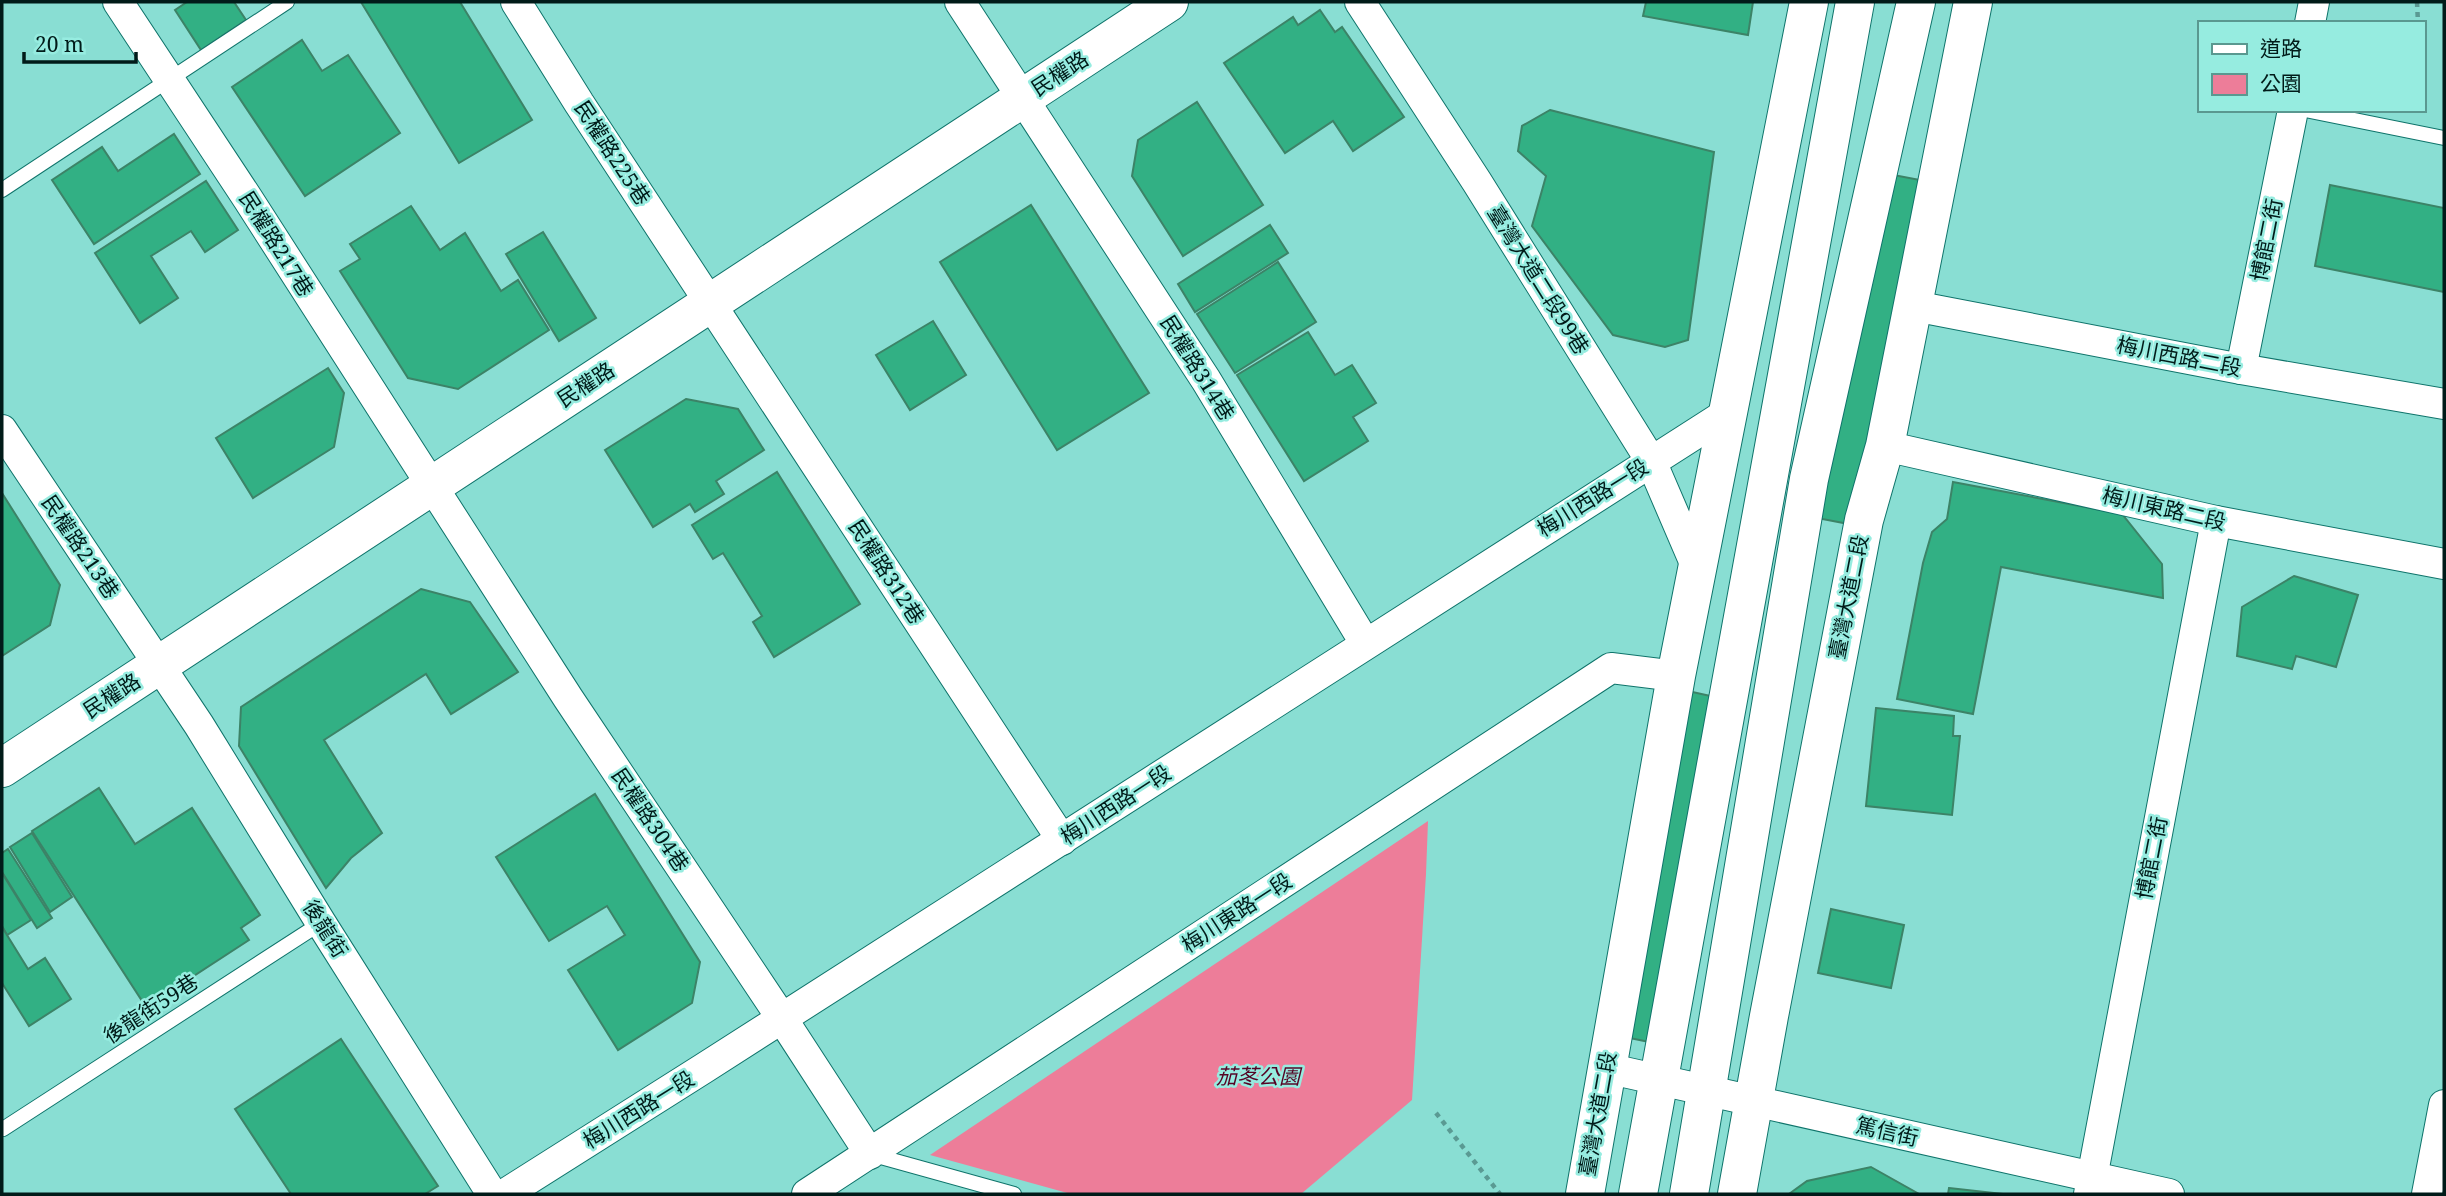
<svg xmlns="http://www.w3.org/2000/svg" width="2446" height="1196" font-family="'Noto Serif','Noto Sans TC',serif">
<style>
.green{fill:#ed7d99}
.building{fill:#32b084;stroke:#3c8367;stroke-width:2}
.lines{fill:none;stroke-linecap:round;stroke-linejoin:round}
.lane-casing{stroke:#0f746b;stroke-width:16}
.street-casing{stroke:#0f746b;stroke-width:32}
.secondary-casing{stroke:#0f746b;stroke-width:40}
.primary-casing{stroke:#0f746b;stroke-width:40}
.path{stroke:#5a9a93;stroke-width:4.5;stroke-dasharray:5 5;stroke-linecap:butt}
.lane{stroke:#fff;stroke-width:14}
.street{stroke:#fff;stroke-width:30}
.secondary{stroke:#fff;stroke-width:38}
.primary{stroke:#fff;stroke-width:38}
.labels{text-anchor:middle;stroke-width:5;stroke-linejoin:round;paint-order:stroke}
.street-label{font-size:21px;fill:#011b19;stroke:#96ece0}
.park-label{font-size:21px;font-style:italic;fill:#550324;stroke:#96ece0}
</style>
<rect width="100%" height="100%" fill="#89ded3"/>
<polygon class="green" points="1428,821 1426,874 1412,1100 1301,1194 1071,1194 930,1155"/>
<g class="building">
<polygon points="187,2 234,2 246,20 201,50 175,10"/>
<polygon points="361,2 460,2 532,120 459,163"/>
<polygon points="1646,2 1753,2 1748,35 1643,16"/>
<polygon points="1320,10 1335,32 1342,27 1404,117 1353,151 1333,121 1285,153 1224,63 1293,17 1298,25"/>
<polygon points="302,40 322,71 348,55 400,133 305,196 232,87"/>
<polygon points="1197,102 1263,205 1183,256 1132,176 1138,140"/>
<polygon points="1550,110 1714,152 1688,340 1665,347 1613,335 1532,226 1546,176 1518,151 1522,126"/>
<polygon points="174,134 200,174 94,244 52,180 102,147 118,171"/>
<polygon points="1883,173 1920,180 1854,525 1817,518"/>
<polygon points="206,181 238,230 205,252 191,231 151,256 178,298 140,323 95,253"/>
<polygon points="2330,185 2444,208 2444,292 2315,266"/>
<polygon points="1031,205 1149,393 1057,450 940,262"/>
<polygon points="411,206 440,250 465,233 501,291 518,280 549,330 458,389 408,378 340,271 360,259 350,244"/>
<polygon points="1270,225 1288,253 1195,312 1178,284"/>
<polygon points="543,232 596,318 559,341 506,254"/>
<polygon points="1278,262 1316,322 1235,373 1197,314"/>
<polygon points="933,321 966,375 910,410 876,355"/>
<polygon points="1308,332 1335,375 1352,365 1376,403 1353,417 1368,441 1304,481 1237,375"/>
<polygon points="328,368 344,393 334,447 253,498 216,438"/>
<polygon points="686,399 738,409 764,450 716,481 724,494 695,512 690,504 653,527 605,450"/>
<polygon points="777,472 860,604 774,657 753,622 762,616 723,553 713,559 692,525"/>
<polygon points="1953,482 2122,514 2162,564 2163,598 2001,567 1973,714 1897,699 1923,563 1932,532 1947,519"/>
<polygon points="2,493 60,585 50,625 2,656"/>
<polygon points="2294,576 2358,595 2336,667 2296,656 2292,669 2237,656 2242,607"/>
<polygon points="421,589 470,602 518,672 451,714 426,674 324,740 382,833 351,858 326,888 239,746 241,707"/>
<polygon points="1679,689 1724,699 1659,1044 1615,1035"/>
<polygon points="1876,708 1954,716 1953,736 1960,736 1952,815 1866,806"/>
<polygon points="99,788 135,844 192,808 260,915 241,928 249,940 146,1007 32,831"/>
<polygon points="595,794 700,962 692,1003 618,1050 568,970 625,935 607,906 549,941 496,857"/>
<polygon points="32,833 72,897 50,912 10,847"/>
<polygon points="8,849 52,918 37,928 2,872 2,853"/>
<polygon points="2,873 31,920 7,935 2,926"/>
<polygon points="1831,909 1904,925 1891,988 1818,973"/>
<polygon points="2,927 28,969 45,958 71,999 29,1026 2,983"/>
<polygon points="341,1039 438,1186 425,1194 291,1194 235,1109"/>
<polygon points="1871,1167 1919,1194 1789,1194 1807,1181"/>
<polygon points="1949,1188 2003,1194 1948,1194"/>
</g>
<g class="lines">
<g class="lane-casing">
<g id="lane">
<polyline points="2305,110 2444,138"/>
<polyline points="2,190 287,2"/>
<polyline points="2,1128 3,1129 321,923"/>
<polyline points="870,1154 1014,1194"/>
</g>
</g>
<g class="street-casing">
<g id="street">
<polyline points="118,2 248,199 568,698 783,1020 870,1154"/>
<polyline points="516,2 579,103 1062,840"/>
<polyline points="960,2 1206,380 1365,643"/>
<polyline points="1360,2 1477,182 1651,461 1697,568"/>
<polyline points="2310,23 2314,2"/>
<polyline points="1914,306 2241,369 2444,404"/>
<polyline points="2241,369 2293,110"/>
<polyline points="2,430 199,725 321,923 492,1194"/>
<polyline points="1885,446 2216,521 2444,564"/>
<polyline points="1606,1068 2169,1194"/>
<path d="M 505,1194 C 914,937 1318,672 1726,414"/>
<polyline points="807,1194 1611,668 1676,676"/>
<polyline points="2089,1194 2216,521"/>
<polyline points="2427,1194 2444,1105"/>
</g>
</g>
<g class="secondary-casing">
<polyline id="secondary" points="2,768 1169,2"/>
</g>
<g class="primary-casing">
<g id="primary">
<polyline points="1585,1194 1676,676 1809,2"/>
<polyline points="1638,1194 1855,2"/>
<polyline points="1689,1194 1809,479 1916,2"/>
<polyline points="1737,1194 1769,1016 1864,520 1885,446 1973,2"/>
</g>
</g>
<g class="path">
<polyline points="2417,2 2418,23"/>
<polyline points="1436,1113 1500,1194"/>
</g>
<use href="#lane" class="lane"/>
<use href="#street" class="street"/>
<use href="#secondary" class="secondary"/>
<use href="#primary" class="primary"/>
</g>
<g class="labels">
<g class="street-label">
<text transform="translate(1060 74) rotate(-33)" y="7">民權路</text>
<text transform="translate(612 153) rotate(57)" y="7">民權路225巷</text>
<text transform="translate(2267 240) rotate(-79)" y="7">博館二街</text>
<text transform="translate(276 244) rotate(58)" y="7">民權路217巷</text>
<text transform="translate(1538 280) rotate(58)" y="7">臺灣大道二段99巷</text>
<text transform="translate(2179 357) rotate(11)" y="7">梅川西路二段</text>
<text transform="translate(1197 368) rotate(58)" y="7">民權路314巷</text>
<text transform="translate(586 385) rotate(-33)" y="7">民權路</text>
<text transform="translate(1593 498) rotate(-32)" y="7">梅川西路一段</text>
<text transform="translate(2164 509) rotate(13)" y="7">梅川東路二段</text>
<text transform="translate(80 547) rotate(56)" y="7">民權路213巷</text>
<text transform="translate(886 572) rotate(57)" y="7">民權路312巷</text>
<text transform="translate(1849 597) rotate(-79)" y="7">臺灣大道二段</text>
<text transform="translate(112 696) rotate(-33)" y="7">民權路</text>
<text transform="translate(1116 805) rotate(-33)" y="7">梅川西路一段</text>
<text transform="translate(650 820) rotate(56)" y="7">民權路304巷</text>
<text transform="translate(2152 858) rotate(-79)" y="7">博館二街</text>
<text transform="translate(1237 913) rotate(-33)" y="7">梅川東路一段</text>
<text transform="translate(325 929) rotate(58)" y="7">後龍街</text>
<text transform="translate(151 1009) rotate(-33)" y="7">後龍街59巷</text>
<text transform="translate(639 1110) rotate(-32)" y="7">梅川西路一段</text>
<text transform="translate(1598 1114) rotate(-80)" y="7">臺灣大道二段</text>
<text transform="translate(1887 1132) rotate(13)" y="7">篤信街</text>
</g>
<g class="park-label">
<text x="1258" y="1084">茄苳公園</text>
</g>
</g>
<rect width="2446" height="1196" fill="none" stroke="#011b19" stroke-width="7"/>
<rect x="2198" y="21" width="228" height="91" fill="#96ece0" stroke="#5a9890" stroke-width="2"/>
<rect x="2212" y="44" width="35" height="10" fill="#ffffff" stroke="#5a9890" stroke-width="2"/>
<text x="2260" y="56" font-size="21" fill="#011b19">道路</text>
<rect x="2212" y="74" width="35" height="21" fill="#ed7d99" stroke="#5a9890" stroke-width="2"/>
<text x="2260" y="91" font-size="21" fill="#011b19">公園</text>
<path d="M24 52v10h112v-10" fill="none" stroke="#011b19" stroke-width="3.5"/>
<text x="35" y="52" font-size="21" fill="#011b19" stroke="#96ece0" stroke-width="5" paint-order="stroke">20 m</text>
</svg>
